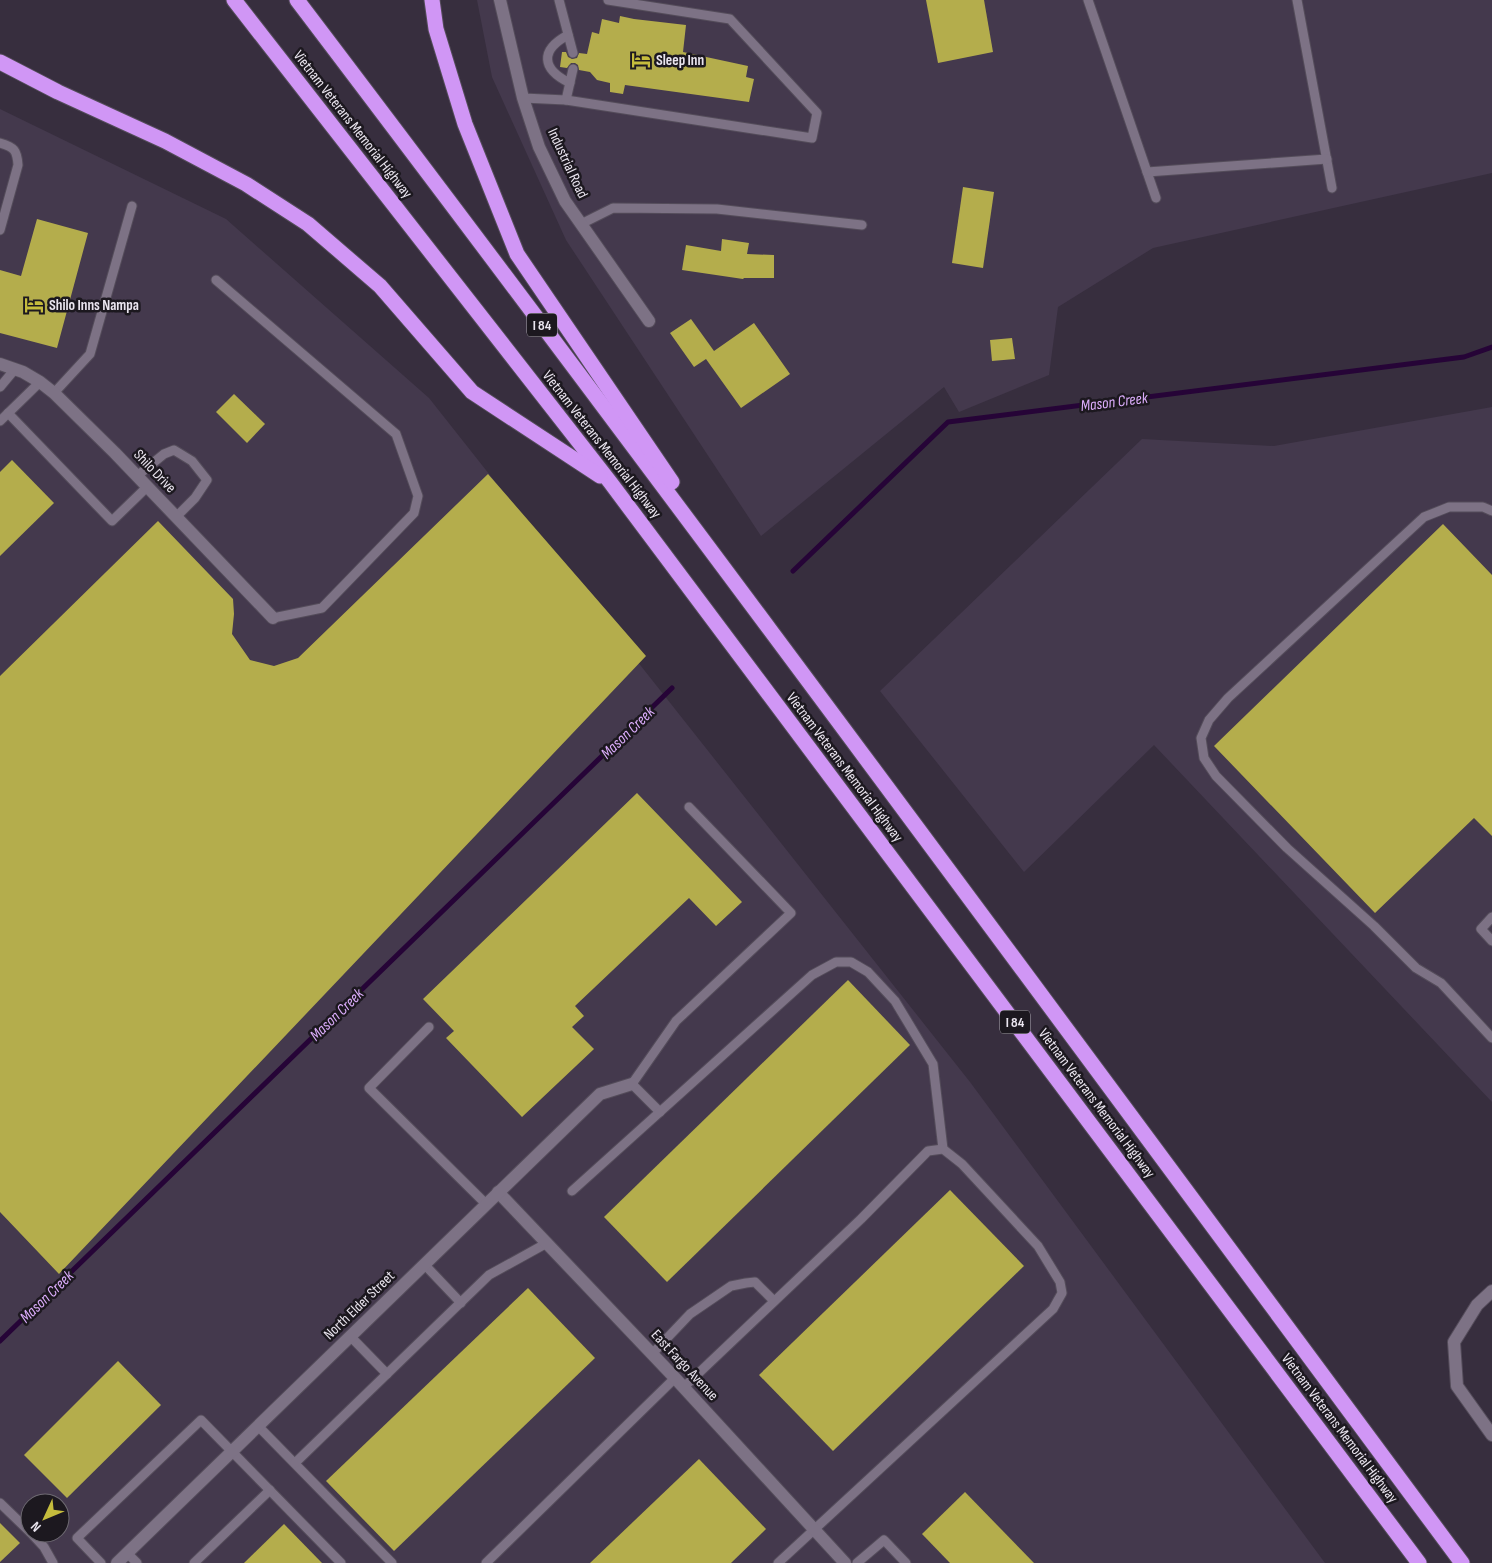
<svg xmlns="http://www.w3.org/2000/svg" width="1492" height="1563" font-family="'Sofia Sans Condensed',sans-serif">
<style>
.built{fill:#44394d;fill-rule:evenodd}
.lines{fill:none;stroke-linecap:round;stroke-linejoin:round}
.stream{stroke:#260437;stroke-width:5}
.building{fill:#b4ad4c}
.service-casing{stroke:#544c5a;stroke-width:11}
.minor-casing{stroke:#544c5a;stroke-width:14}
.motorway-casing{stroke:#544c5a;stroke-width:17}
.service{stroke:#7d7285;stroke-width:9}
.minor{stroke:#7d7285;stroke-width:12}
.motorway{stroke:#d096f5;stroke-width:15}
.labels{text-anchor:middle;stroke-width:5;stroke-linejoin:round;paint-order:stroke}
.shield{fill:#1c181f;stroke:#aca8b1;stroke-width:1}
.shield-label{font-size:14px;font-weight:bold;fill:#eae5ef}
.poi-label{font-size:15px;font-weight:bold;fill:#eae5ef;stroke:#1c181f;text-anchor:start}
.street-label{font-size:15px;fill:#eae5ef;stroke:#1c181f}
.water-label{font-size:16px;font-style:italic;fill:#dcadfc;stroke:#1c181f}
</style>
<rect width="100%" height="100%" fill="#372e3e"/>
<g class="built">
<polygon points="477,0 1492,0 1492,173 1153,248 1058,307 1049,375 959,412 944,387 761,536 566,240 492,77"/>
<path d="M 0,109 L 226,219 L 429,398 L 970,1082 L 1325,1563 L 0,1563 ZM 30,1503 L 60,1503 L 60,1533 L 30,1533 Z"/>
<polygon points="1492,407 1492,1102 1154,745 1024,872 880,691 1142,439 1274,446"/>
</g>
<g class="lines">
<g class="stream">
<polyline points="793,571 948,422 1464,357 1492,347"/>
<polyline points="0,1341 672,688"/>
</g>
</g>
<g class="building">
<polygon points="926,0 984,0 993,52 938,63"/>
<polygon points="620,16 634,19 686,25 683,52 748,66 746,77 754,79 749,102 625,85 623,94 610,92 610,83 597,80 590,72 579,70 578,65 575,63 571,63 567,68 560,67 562,52 566,52 568,57 572,59 577,58 579,53 587,54 592,32 599,34 602,19 619,23"/>
<polygon points="963,187 994,192 983,268 952,263"/>
<polygon points="37,219 88,233 57,348 0,333 0,270 21,276"/>
<polygon points="722,239 749,243 747,254 774,255 774,278 744,278 743,279 682,270 686,245 721,251"/>
<polygon points="691,319 714,351 754,323 790,374 741,408 706,359 694,367 670,333"/>
<polygon points="1012,338 1015,359 992,361 990,340"/>
<polygon points="234,394 265,424 247,443 216,412"/>
<polygon points="12,460 54,503 0,556 0,472"/>
<polygon points="488,474 646,656 59,1274 0,1212 0,676 158,521 233,599 234,614 232,634 250,660 274,666 298,658"/>
<polygon points="1443,524 1492,575 1492,836 1474,818 1375,913 1214,746"/>
<polygon points="637,793 742,902 716,926 689,898 575,1006 584,1016 572,1027 594,1049 522,1117 446,1038 454,1031 423,999"/>
<polygon points="848,980 910,1045 667,1282 604,1217"/>
<polygon points="950,1190 1024,1266 833,1451 759,1375"/>
<polygon points="528,1288 595,1358 394,1551 326,1481"/>
<polygon points="118,1361 161,1405 67,1498 24,1455"/>
<polygon points="699,1459 766,1529 731,1563 590,1563"/>
<polygon points="965,1492 1034,1563 950,1563 922,1534"/>
<polygon points="0,1523 20,1543 0,1562"/>
<polygon points="284,1524 322,1563 244,1563"/>
</g>
<g class="lines">
<g class="service-casing">
<g id="service">
<polyline points="559,0 573,53"/>
<polyline points="1088,0 1156,198"/>
<polyline points="1297,0 1332,188"/>
<path d="M 568,35 C 540,50 541,69 570,83"/>
<polyline points="523,98 566,100 812,138 817,113 730,19 608,0"/>
<polyline points="566,100 573,69"/>
<path d="M 0,143 C 14,147 17,150 18,165 L 0,230"/>
<polyline points="1147,172 1327,159"/>
<polyline points="581,224 613,208 717,209 862,225"/>
<polyline points="216,280 396,434 418,496 414,513 322,608 273,618"/>
<polyline points="0,387 15,369"/>
<polyline points="54,393 90,354 132,206"/>
<polyline points="8,413 112,521 147,487"/>
<polyline points="0,421 40,382"/>
<polyline points="137,476 164,454 174,450 192,461 207,480 195,498 176,517"/>
<polyline points="1492,511 1483,507 1449,507 1424,517 1228,698 1209,720 1201,738 1204,758 1216,776 1287,848 1374,926 1416,968 1441,983 1492,1038"/>
<polyline points="1492,917 1481,929 1492,941"/>
<polyline points="429,1027 369,1088 486,1204"/>
<polyline points="660,1112 632,1084 676,1021 791,913 689,807"/>
<polyline points="572,1191 812,975 836,962 851,962 868,972 895,1001 933,1064 943,1149"/>
<polyline points="424,1264 461,1303"/>
<polyline points="350,1336 387,1374"/>
<polyline points="652,1354 690,1314 731,1286 746,1283 755,1282 774,1301"/>
<polyline points="684,1387 861,1219 928,1151 943,1149 962,1164 1038,1246 1060,1282 1062,1293 1053,1309 778,1563"/>
<polyline points="258,1426 392,1563"/>
<polyline points="295,1463 489,1275 547,1243"/>
<polyline points="0,1503 30,1532"/>
<polyline points="31,1533 44,1547 53,1563"/>
<polyline points="127,1553 137,1563"/>
<polyline points="101,1563 77,1538 201,1420 341,1563"/>
<polyline points="194,1563 270,1490"/>
<polyline points="486,1563 675,1378"/>
<polyline points="857,1563 884,1540 906,1563"/>
</g>
</g>
<g class="minor-casing">
<g id="minor">
<polyline points="500,0 523,98 539,147 565,201 649,321"/>
<polyline points="0,364 23,372 40,382 54,393 115,453 273,618"/>
<polyline points="498,1192 675,1378 845,1563"/>
<polyline points="1492,1291 1477,1305 1454,1342 1457,1386 1492,1435"/>
<polyline points="117,1563 600,1094 632,1084"/>
</g>
</g>
<g class="motorway-casing">
<g id="motorway">
<polyline points="234,0 610,482 1419,1563"/>
<path d="M 297,0 C 690,518 1075,1041 1462,1563"/>
<polyline points="432,0 436,29 465,124 517,254 672,482"/>
<polyline points="0,62 58,92 165,141 246,184 308,224 380,286 472,392 600,476"/>
</g>
</g>
<use href="#service" class="service"/>
<use href="#minor" class="minor"/>
<use href="#motorway" class="motorway"/>
</g>
<defs>
<g id="hotel-bare" transform="scale(1.5)"><path d="M-6-4.5h1.5V1H6V5H4.5V3h-9V5H-6ZM-4 0a1.8 1.8 0 1 1 3.6 0ZM.5 0V-2.5h3Q6-2.5 6 0Z" fill="#c5bc3d" stroke="#1c181f" stroke-width="2.5" paint-order="stroke"/></g>
</defs>
<g fill-rule="evenodd">
<use href="#hotel-bare" x="641" y="60"/>
<use href="#hotel-bare" x="34" y="305"/>
</g>
<g class="labels">
<g class="shield">
<rect x="527" y="313.5" width="30" height="23" rx="4"/>
<rect x="1000" y="1010.5" width="30" height="23" rx="4"/>
</g>
<g class="shield-label">
<text x="542" y="330">I 84</text>
<text x="1015" y="1027">I 84</text>
</g>
<g class="poi-label">
<text x="656" y="65">Sleep Inn</text>
<text x="49" y="310">Shilo Inns Nampa</text>
</g>
<g class="street-label">
<text transform="translate(353 124) rotate(52)" y="5">Vietnam Veterans Memorial Highway</text>
<text transform="translate(568 163) rotate(65)" y="5">Industrial Road</text>
<text transform="translate(602 444) rotate(52)" y="5">Vietnam Veterans Memorial Highway</text>
<text transform="translate(155 471) rotate(46)" y="5">Shilo Drive</text>
<text transform="translate(845 767) rotate(53)" y="5">Vietnam Veterans Memorial Highway</text>
<text transform="translate(1097 1103) rotate(53)" y="5">Vietnam Veterans Memorial Highway</text>
<text transform="translate(359 1305) rotate(-44)" y="5">North Elder Street</text>
<text transform="translate(685 1365) rotate(47)" y="5">East Fargo Avenue</text>
<text transform="translate(1340 1428) rotate(53)" y="5">Vietnam Veterans Memorial Highway</text>
</g>
<g class="water-label">
<text transform="translate(1114 401) rotate(-7)" y="6">Mason Creek</text>
<text transform="translate(627 732) rotate(-44)" y="6">Mason Creek</text>
<text transform="translate(336 1014) rotate(-44)" y="6">Mason Creek</text>
<text transform="translate(46 1296) rotate(-44)" y="6">Mason Creek</text>
</g>
</g>
<g transform="translate(45 1518) rotate(226)"><circle r="24" fill="#1c181f" stroke="#6e6a72"/>
<path d="M0-4L9 19L0 12L-9 19Z" fill="#c5bc3d"/>
<text y="-8" font-size="14" font-weight="bold" text-anchor="middle" fill="#eae5ef">N</text>
</g>
</svg>
